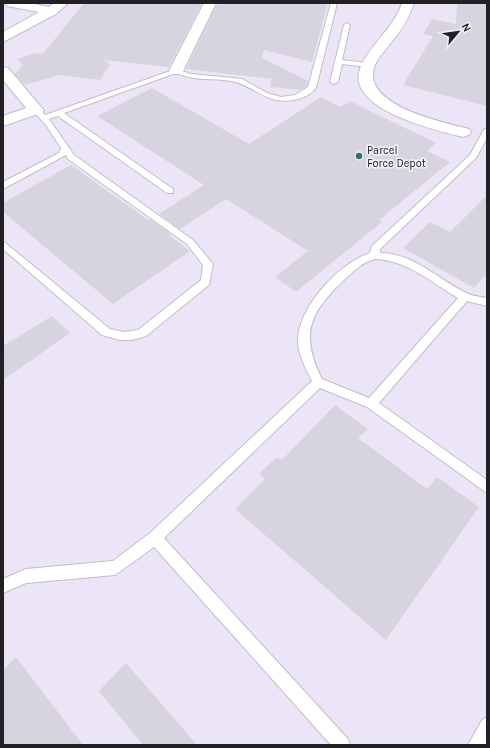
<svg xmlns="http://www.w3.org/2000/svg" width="490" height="748" font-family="Karla,sans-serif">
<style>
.built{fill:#ece5f8}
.building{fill:#d8d4df}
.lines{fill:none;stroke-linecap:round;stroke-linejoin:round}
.service-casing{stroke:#c1bdc8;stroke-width:2}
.minor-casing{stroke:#c1bdc8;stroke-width:2}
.service{fill:#fff;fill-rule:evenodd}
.minor{fill:#fff;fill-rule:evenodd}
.poi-dot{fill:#36735f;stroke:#f2eef9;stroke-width:1.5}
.labels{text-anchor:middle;stroke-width:3.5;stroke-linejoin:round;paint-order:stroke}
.far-poi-label{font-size:11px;fill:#212024;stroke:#f2eef9;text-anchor:start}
</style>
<rect width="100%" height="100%" fill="#f2eef9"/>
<rect class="built" x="3" y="3" width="484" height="742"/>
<g class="building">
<polygon points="84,3 202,3 169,67 103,60 110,64 100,80 60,75 25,85 15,74 23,65 17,59 36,53 43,54"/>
<polygon points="223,3 328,3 312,62 264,50 262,58 308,81 307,86 300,90 270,87 272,79 186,69 217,4 222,5"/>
<polygon points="457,3 487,3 487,106 403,85 433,36 423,34 432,19 456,24"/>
<polygon points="152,88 249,144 321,97 341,107 350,101 436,143 427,151 450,162 379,220 382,222 296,292 275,277 308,251 226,199 180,229 159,214 204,185 97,116"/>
<polygon points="71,165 148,220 150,219 172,235 170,236 190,251 113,304 3,212 3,203"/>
<polygon points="487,195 487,274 474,288 403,248 430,222 450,232"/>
<polygon points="52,316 70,333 3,380 3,346"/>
<polygon points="335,405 368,429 358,438 427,489 437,477 479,507 386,640 235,509 265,479 259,474 277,457 282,460"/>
<polygon points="16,657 83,745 3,745 3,670"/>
<polygon points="126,663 197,745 143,745 99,691"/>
</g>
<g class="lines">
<g class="service-casing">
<g id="service">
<path d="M 331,3 L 337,3 L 316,88 C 311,94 305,97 298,99 C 267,107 257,86 231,81 C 212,78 194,81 176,73 L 64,113 L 173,189 L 173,193 L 167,193 L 58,116 L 49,119 L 74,155 L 193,240 L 213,264 L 209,285 L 146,336 L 132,340 L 120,340 L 102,335 L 3,249 L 3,241 L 110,329 L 124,332 L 138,330 L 201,280 L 203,265 L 187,244 L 68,159 L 66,155 L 3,189 L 3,182 L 59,153 L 61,148 L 46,125 L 32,110 L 39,108 L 45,115 L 176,69 L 191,74 L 242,79 L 267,93 L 281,97 L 295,95 L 308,87 Z"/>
<polygon points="347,23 350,25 342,60 368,63 372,65 368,67 342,64 338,82 334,84 330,82 344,25"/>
<path d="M 484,129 L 487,129 L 487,138 L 476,158 L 380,249 L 380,253 C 413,253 438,279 466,293 C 472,296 480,297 487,298 L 487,306 L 467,301 L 379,403 L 487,480 L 487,493 L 367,407 L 320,388 L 164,538 L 348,739 L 350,745 L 331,745 L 154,547 L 115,575 L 26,583 L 3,593 L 3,579 L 26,569 L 113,561 L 150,533 L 312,381 C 306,369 299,356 298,343 C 296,309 339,263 370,253 L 372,246 L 470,155 ZM 375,259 C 407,260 432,283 458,298 L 369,398 L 322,379 C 299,334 310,312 345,279 C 354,271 362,262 375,259 Z"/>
<polygon points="487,717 487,741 485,745 468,745 482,720"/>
</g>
</g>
<g class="minor-casing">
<g id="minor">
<polygon points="5,3 30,3 49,7 54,3 68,3 56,14 3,42 3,32 39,12 7,6"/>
<polygon points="204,3 216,3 183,71 181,74 171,74 169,71"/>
<path d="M 402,3 L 414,3 C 409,19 400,32 389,45 C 385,51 378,58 375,65 C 359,105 442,122 469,129 L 471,132 L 469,135 L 463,137 C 435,130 339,108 362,64 C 373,42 394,27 402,3 Z"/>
<polygon points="3,67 8,68 41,107 44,110 41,113 3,126 3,116 26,108 3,80"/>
</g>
</g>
<use href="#service" class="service"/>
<use href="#minor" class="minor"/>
</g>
<circle class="poi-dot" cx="359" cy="156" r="4"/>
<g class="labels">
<g class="far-poi-label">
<text x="367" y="154">Parcel<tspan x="367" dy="13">Force Depot</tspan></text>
</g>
</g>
<rect width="490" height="748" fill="none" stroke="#212024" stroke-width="8"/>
<g transform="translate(458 32) rotate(61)" stroke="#f2eef9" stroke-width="3" paint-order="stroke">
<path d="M0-3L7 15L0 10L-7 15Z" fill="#212024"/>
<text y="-6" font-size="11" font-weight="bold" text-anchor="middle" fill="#212024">N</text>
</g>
</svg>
